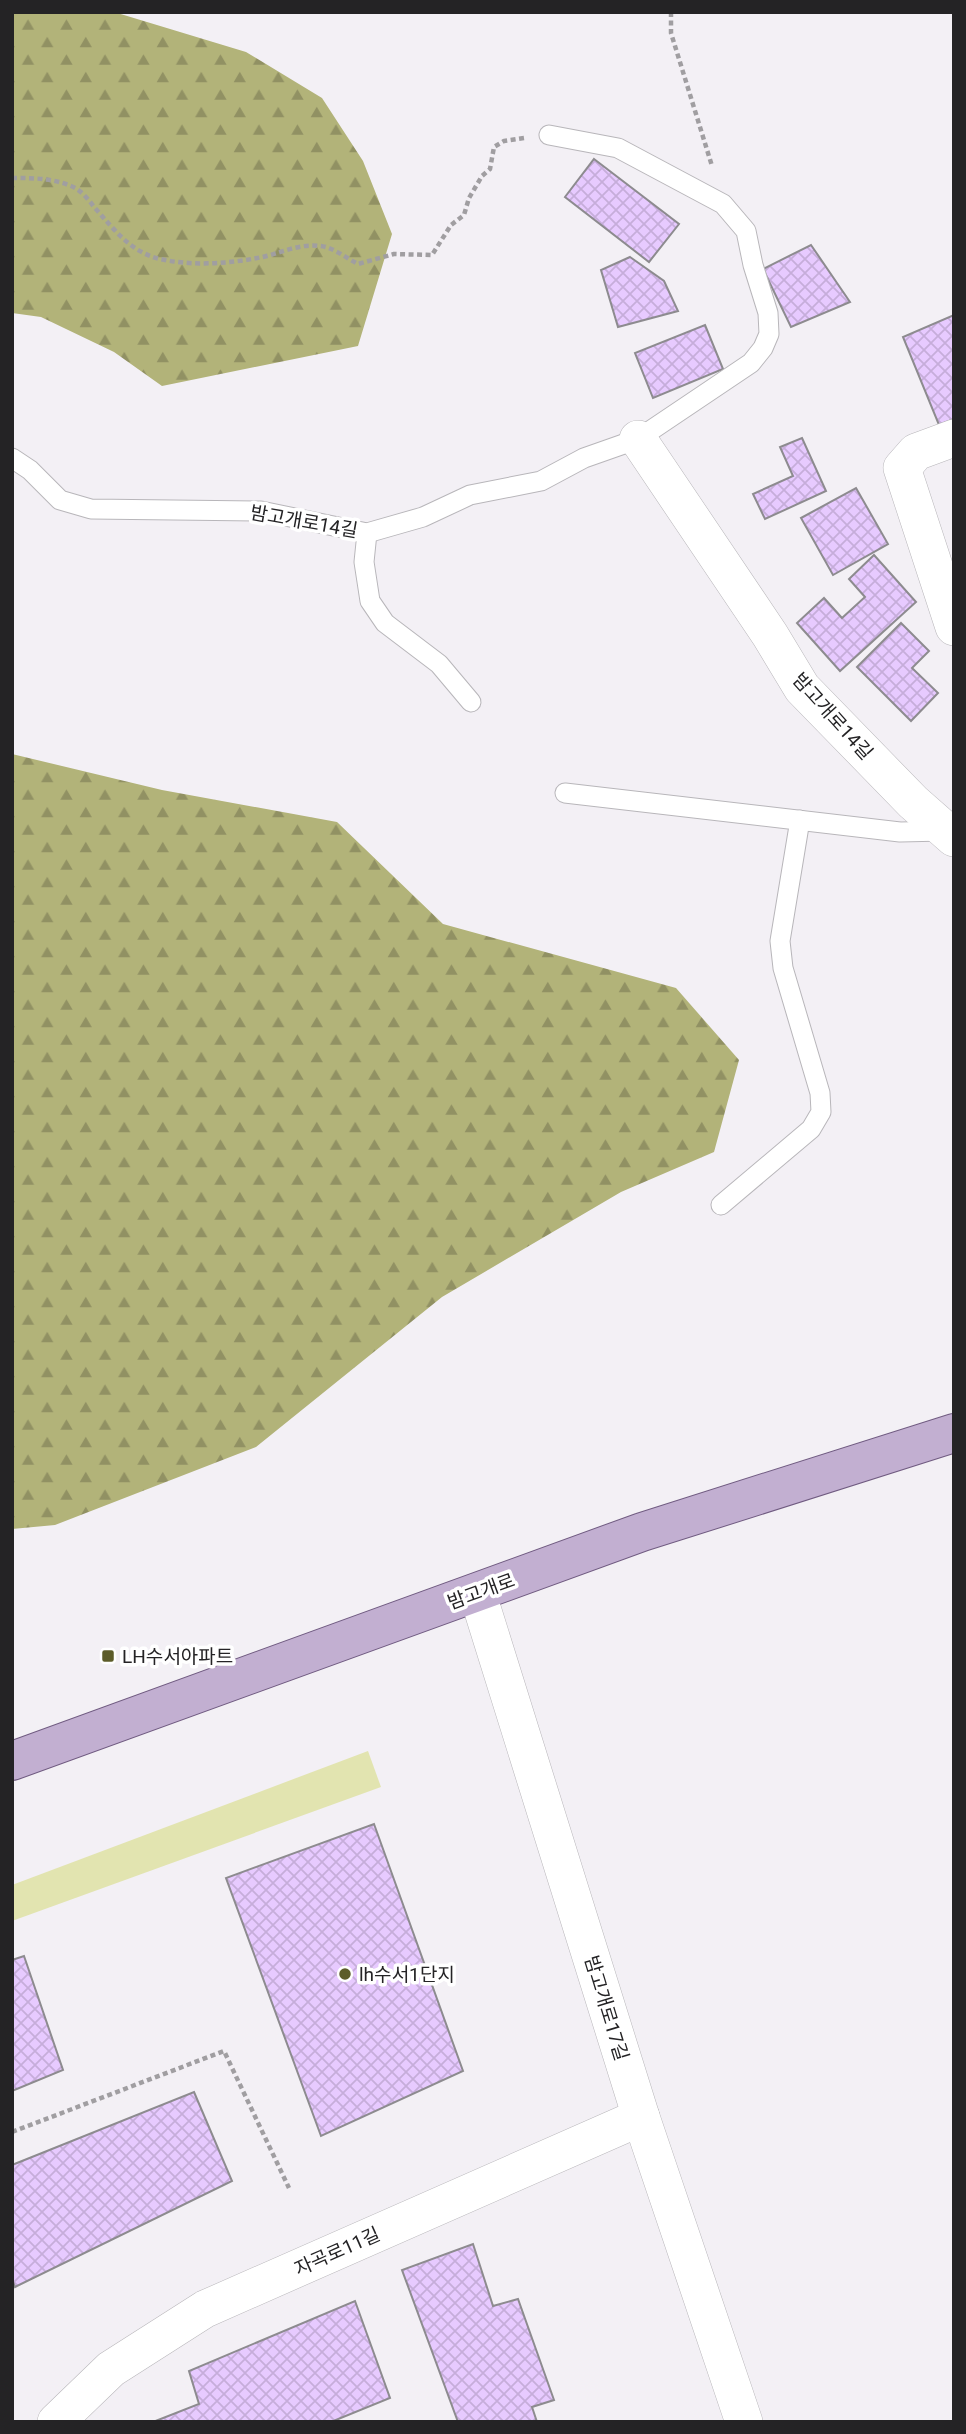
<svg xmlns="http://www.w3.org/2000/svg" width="966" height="2434" font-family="Roboto,'Noto Sans KR',sans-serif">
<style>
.grass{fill:#e2e4b0}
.forest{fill:url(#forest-firs)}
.building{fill:url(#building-cross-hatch);stroke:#8d8b8f;stroke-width:2}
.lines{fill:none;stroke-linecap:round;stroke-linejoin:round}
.lane-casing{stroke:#b8b6ba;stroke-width:21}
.street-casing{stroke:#b8b6ba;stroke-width:38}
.primary-casing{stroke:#705b81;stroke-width:40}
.path{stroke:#a09ea1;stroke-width:4.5;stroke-dasharray:5 3.5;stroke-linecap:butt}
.lane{stroke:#fff;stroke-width:19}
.street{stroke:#fff;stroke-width:37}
.primary{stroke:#c2afd1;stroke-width:38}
.poi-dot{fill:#5c5c29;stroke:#fff;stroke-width:2.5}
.labels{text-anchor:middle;stroke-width:7;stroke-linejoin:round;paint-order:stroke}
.street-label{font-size:19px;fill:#242325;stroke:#fff}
.poi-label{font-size:19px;fill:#242325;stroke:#fff;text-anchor:start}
</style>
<defs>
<pattern id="forest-firs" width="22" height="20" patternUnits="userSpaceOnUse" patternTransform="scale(1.75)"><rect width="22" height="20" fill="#b2b379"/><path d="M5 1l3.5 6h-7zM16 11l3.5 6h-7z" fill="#919163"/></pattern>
<pattern id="building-cross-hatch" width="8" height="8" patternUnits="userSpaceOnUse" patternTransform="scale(1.75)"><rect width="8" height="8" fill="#e7caff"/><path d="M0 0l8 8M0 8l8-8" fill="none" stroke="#c6adda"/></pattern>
</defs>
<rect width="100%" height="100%" fill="#f3f0f5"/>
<polygon class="grass" points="368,1751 381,1787 12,1921 12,1885"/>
<g class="forest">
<polygon points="12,12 114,12 246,52 322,98 363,161 392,234 358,346 162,386 114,352 41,317 12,313"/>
<polygon points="12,754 162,790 337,822 443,924 676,988 739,1060 714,1152 621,1192 442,1297 256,1447 55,1525 12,1529"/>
</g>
<g class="building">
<polygon points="594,159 679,224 649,262 565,197"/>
<polygon points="811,245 850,302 791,327 763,269"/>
<polygon points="630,257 664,281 678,311 618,327 601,270"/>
<polygon points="954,315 954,419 939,425 903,337"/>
<polygon points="705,325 723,369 653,398 635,353"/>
<polygon points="802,438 826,491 765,519 753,494 793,476 780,447"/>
<polygon points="856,488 888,544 833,575 801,518"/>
<polygon points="874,555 916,602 840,671 797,623 824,598 842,618 865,597 849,579"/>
<polygon points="901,623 929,651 912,668 938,693 911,721 857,667"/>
<polygon points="374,1824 463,2071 321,2136 226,1878"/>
<polygon points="24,1956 63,2070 12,2091 12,1960"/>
<polygon points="194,2092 232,2181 15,2287 12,2279 12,2165"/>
<polygon points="473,2244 493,2306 518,2299 554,2400 532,2407 537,2422 458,2422 402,2270"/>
<polygon points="355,2301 390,2398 331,2422 153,2422 199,2404 189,2371"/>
</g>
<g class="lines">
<g class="lane-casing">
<g id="lane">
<polyline points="12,458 30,470 60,500 91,509 261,511 367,533 423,517 470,495 541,481 584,458 638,439 751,363 763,348 769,334 768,313 753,265 746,231 723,204 618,148 549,135"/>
<polyline points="367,533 364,562 370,601 385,623 439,664 471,702"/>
<polyline points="565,793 900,832 944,831"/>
<polyline points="721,1205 811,1129 821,1112 820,1093 783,968 780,941 800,820"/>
</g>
</g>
<g class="street-casing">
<g id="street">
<polyline points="954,438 916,452 902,468 954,627"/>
<polyline points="638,439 770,635 802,688 913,802 954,838"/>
<polyline points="477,1592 641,2117 744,2422"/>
<polyline points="56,2422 111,2369 205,2309 641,2117"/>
</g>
</g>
<g class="primary-casing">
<polyline id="primary" points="12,1761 642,1532 954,1433"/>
</g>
<g class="path">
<polyline points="671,12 671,33 712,166"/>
<path d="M 12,178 C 32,178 52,178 71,186 C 81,190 88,199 94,207 C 114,229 130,252 160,259 C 191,266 226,264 257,258 C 278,255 297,243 320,246 C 333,247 346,258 358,264 L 394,254 L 432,255 L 451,225 L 464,215 L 469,198 L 482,176 L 490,169 L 494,147 L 504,141 L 524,138"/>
<polyline points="12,2132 224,2051 289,2188"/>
</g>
<use href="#lane" class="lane"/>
<use href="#street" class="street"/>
<use href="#primary" class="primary"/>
</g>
<g class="poi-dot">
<rect x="101" y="1649" width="14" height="14" rx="3.5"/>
<circle cx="345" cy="1974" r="7"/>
</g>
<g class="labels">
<g class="street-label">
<text transform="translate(304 521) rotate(10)" y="7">밤고개로14길</text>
<text transform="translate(833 716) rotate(48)" y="7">밤고개로14길</text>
<text transform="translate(481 1591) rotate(-20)" y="7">밤고개로</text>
<text transform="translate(607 2008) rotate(73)" y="7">밤고개로17길</text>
<text transform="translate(337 2251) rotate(-24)" y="7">자곡로11길</text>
</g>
<g class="poi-label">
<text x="122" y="1663">LH수서아파트</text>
<text x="359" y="1981">lh수서1단지</text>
</g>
</g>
<rect width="966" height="2434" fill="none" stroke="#242325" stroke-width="28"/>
</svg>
